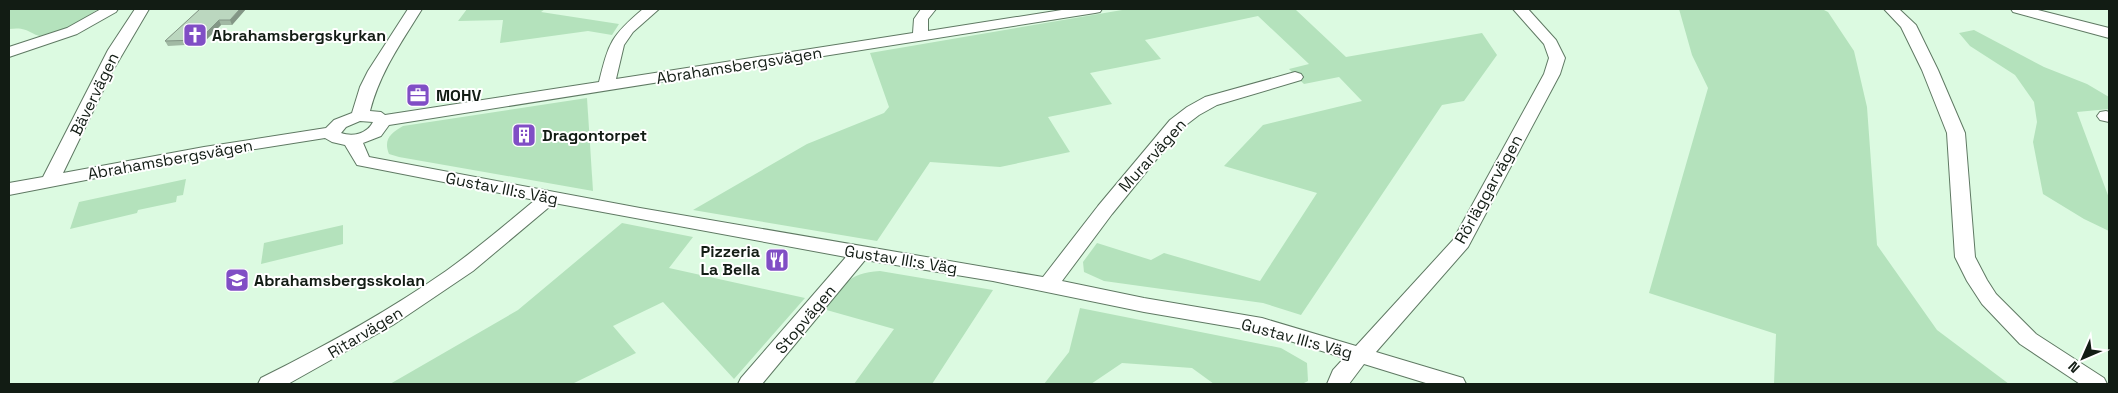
<svg xmlns="http://www.w3.org/2000/svg" width="2118" height="393" font-family="'Space Grotesk',sans-serif">
<style>
.green{fill:#b4e2bc}
.lines{fill:none;stroke-linecap:round;stroke-linejoin:round}
.minor-casing{stroke:#5f7963;stroke-width:2}
.minor{fill:#fff;fill-rule:evenodd}
.wall{fill:#a1b9a4}
.shaded-wall{fill:#839686}
.building{fill:#bbd7bf;stroke:#839686}
.labels{text-anchor:middle;stroke-width:4;stroke-linejoin:round;paint-order:stroke}
.poi-label{font-size:16px;font-weight:bold;fill:#121c14;stroke:#fff;text-anchor:start}
.street-label{font-size:16px;fill:#121c14;stroke:#fff}
</style>
<rect width="100%" height="100%" fill="#dcfae1"/>
<g class="green">
<path d="M 9,9 L 98,9 C 87,16 58,38 46,37 C 30,36 30,26 9,29 Z"/>
<polygon points="467,9 545,9 541,12 619,24 612,35 588,31 500,43 503,20 458,21"/>
<polygon points="1128,9 1300,9 1296,10 1346,57 1482,33 1497,55 1464,101 1442,105 1301,315 1263,303 1104,281 1084,272 1083,262 1097,243 1151,260 1164,253 1260,281 1317,193 1224,166 1263,125 1362,101 1339,77 1304,84 1289,69 1309,64 1258,16 1145,40 1161,59 1090,73 1112,104 1048,117 1070,152 1000,167 930,162 877,241 693,210 807,144 884,113 889,107 870,53"/>
<polygon points="1679,9 1822,9 1828,12 1854,51 1867,107 1877,245 1937,330 2009,384 1774,384 1776,334 1649,293 1708,88 1692,55"/>
<polygon points="1974,30 2044,67 2087,84 2109,97 2109,109 2077,112 2109,198 2109,231 2084,219 2043,194 2033,142 2037,122 2034,102 2015,75 1970,46 1959,33"/>
<path d="M 587,98 L 593,191 L 399,157 L 389,154 C 383,139 391,133 403,126 Z"/>
<polygon points="186,179 183,195 177,196 176,202 138,210 137,213 70,229 79,202"/>
<polygon points="622,223 693,237 669,268 805,298 734,379 663,302 613,326 636,353 572,384 390,384 518,310"/>
<polygon points="343,225 343,244 261,264 264,243"/>
<path d="M 880,271 L 993,290 L 932,384 L 854,384 L 894,329 L 823,309 C 843,286 847,273 880,271 Z"/>
<polygon points="1080,308 1281,348 1307,363 1308,381 1302,384 1214,384 1192,368 1122,363 1091,384 1044,384 1069,352"/>
</g>
<g class="lines">
<g class="minor-casing">
<g id="minor">
<polygon points="101,9 118,9 116,12 77,34 9,57 9,47 67,28"/>
<path d="M 135,9 L 149,9 L 112,72 L 63,173 L 204,147 L 326,128 L 334,120 L 352,113 L 360,87 L 368,71 L 408,9 L 422,9 C 401,43 380,72 370,111 L 381,112 L 385,115 L 599,82 C 609,42 611,36 643,9 L 659,9 L 633,32 L 624,45 L 616,79 L 913,33 L 914,19 L 921,9 L 936,9 L 928,19 L 928,31 L 1068,9 L 1102,9 L 1100,12 L 1095,13 L 389,125 L 381,136 L 363,143 L 369,157 L 640,208 L 1043,277 L 1098,206 L 1170,120 L 1187,107 L 1205,97 L 1295,72 L 1301,74 L 1303,77 L 1301,80 L 1217,105 L 1199,115 L 1182,128 L 1112,214 L 1062,281 L 1144,298 L 1262,318 L 1356,346 L 1453,240 L 1544,74 L 1549,58 L 1544,44 L 1513,9 L 1528,9 L 1556,40 L 1565,58 L 1560,74 L 1468,247 L 1376,352 L 1463,378 L 1466,384 L 1429,384 L 1364,364 L 1349,384 L 1327,384 L 1333,370 L 1344,358 L 1261,332 L 1144,312 L 993,281 L 865,260 L 762,384 L 738,384 L 741,378 L 846,257 L 554,203 L 473,271 L 393,325 L 288,384 L 258,384 L 261,378 C 325,346 387,312 446,271 C 477,249 506,224 535,200 L 357,165 L 345,145 L 332,142 L 325,138 L 204,157 L 9,195 L 9,183 L 43,177 L 108,50 ZM 360,121 L 373,122 C 367,134 353,137 341,133 L 346,127 Z"/>
<polygon points="1884,9 1899,9 1916,25 1938,70 1965,133 1975,257 1987,280 1996,294 2036,334 2104,378 2107,384 2080,384 2020,344 1982,304 1967,281 1955,257 1947,133 1922,70 1901,27"/>
<polygon points="2011,9 2034,9 2109,28 2109,38 2013,12"/>
<polygon points="2106,111 2109,112 2109,122 2100,120 2097,116 2100,112"/>
</g>
</g>
<use href="#minor" class="minor"/>
</g>
<polygon class="wall" points="200,9 246,9 232,25 221,25 202,44 168,46 165,41"/>
<g class="shaded-wall">
<polygon points="240,9 246,9 232,25 230,20"/>
<polygon points="219,20 221,25 202,44 199,40"/>
</g>
<polygon class="building" points="200,9 240,9 230,20 219,20 199,40 165,41"/>
<defs>
<g id="church-square" transform="scale(1.25)"><rect x="-9" y="-9" width="18" height="18" rx="4" fill="#804ec5" stroke="#fff"/><path d="M-1.2-6h2.4v3.5h3.3v2.4h-3.3V6h-2.4V-.1h-3.3v-2.4h3.3Z" fill="#fff"/></g>
<g id="office-square" transform="scale(1.25)"><rect x="-9" y="-9" width="18" height="18" rx="4" fill="#804ec5" stroke="#fff"/><path d="M-6-3h4V-5.5h4V-3h4V5H-6ZM-1-4.5V-3h2v-1.5ZM-6 0V1H6V0Z" fill="#fff"/></g>
<g id="building-square" transform="scale(1.25)"><rect x="-9" y="-9" width="18" height="18" rx="4" fill="#804ec5" stroke="#fff"/><path d="M-4-6H4V6H1V3H-1V6H-4ZM-2.5-4.3h1.7v1.8h-1.7ZM.8-4.3h1.7v1.8H.8ZM-2.5-1h1.7V.8h-1.7ZM.8-1h1.7V.8H.8Z" fill="#fff"/></g>
<g id="restaurant-square" transform="scale(1.25)"><rect x="-9" y="-9" width="18" height="18" rx="4" fill="#804ec5" stroke="#fff"/><path d="M-5-6h1v4h1v-4h1v4h1v-4h1v5L-1.5 .5V6h-2V.5L-5-1ZM5-6V6H3V1.5H1.5Q1.5-4 5-6Z" fill="#fff"/></g>
<g id="school-square" transform="scale(1.25)"><rect x="-9" y="-9" width="18" height="18" rx="4" fill="#804ec5" stroke="#fff"/><path d="M0-5L7-2L0 1L-7-2ZM-4 1L0 2.5L4 1V4Q0 6-4 4Z" fill="#fff"/></g>
</defs>
<g fill-rule="evenodd">
<use href="#church-square" x="195" y="35"/>
<use href="#office-square" x="418" y="95"/>
<use href="#building-square" x="524" y="135"/>
<use href="#restaurant-square" x="777" y="260"/>
<use href="#school-square" x="237" y="280"/>
</g>
<g class="labels">
<g class="poi-label">
<text x="212" y="41">Abrahamsbergskyrkan</text>
<text x="436" y="101">MOHV</text>
<text x="542" y="141">Dragontorpet</text>
<text x="760" y="257" text-anchor="end">Pizzeria<tspan x="760" dy="18">La Bella</tspan></text>
<text x="254" y="286">Abrahamsbergsskolan</text>
</g>
<g class="street-label">
<text transform="translate(739 65) rotate(-9)" y="6">Abrahamsbergsvägen</text>
<text transform="translate(94 94) rotate(-64)" y="6">Bävervägen</text>
<text transform="translate(1152 155) rotate(-48)" y="6">Murarvägen</text>
<text transform="translate(170 159) rotate(-10)" y="6">Abrahamsbergsvägen</text>
<text transform="translate(502 188) rotate(11)" y="6">Gustav III:s Väg</text>
<text transform="translate(1488 189) rotate(-61)" y="6">Rörläggarvägen</text>
<text transform="translate(901 259) rotate(9)" y="6">Gustav III:s Väg</text>
<text transform="translate(805 319) rotate(-50)" y="6">Stopvägen</text>
<text transform="translate(365 332) rotate(-31)" y="6">Ritarvägen</text>
<text transform="translate(1297 338) rotate(15)" y="6">Gustav III:s Väg</text>
</g>
</g>
<rect width="2118" height="393" fill="none" stroke="#121c14" stroke-width="20"/>
<g transform="translate(2083 358) rotate(225)" stroke="#ffffff" stroke-width="4" paint-order="stroke">
<path d="M0-4L9 19L0 12L-9 19Z" fill="#121c14"/>
<text y="-8" font-size="14" font-weight="bold" text-anchor="middle" fill="#121c14">N</text>
</g>
</svg>
